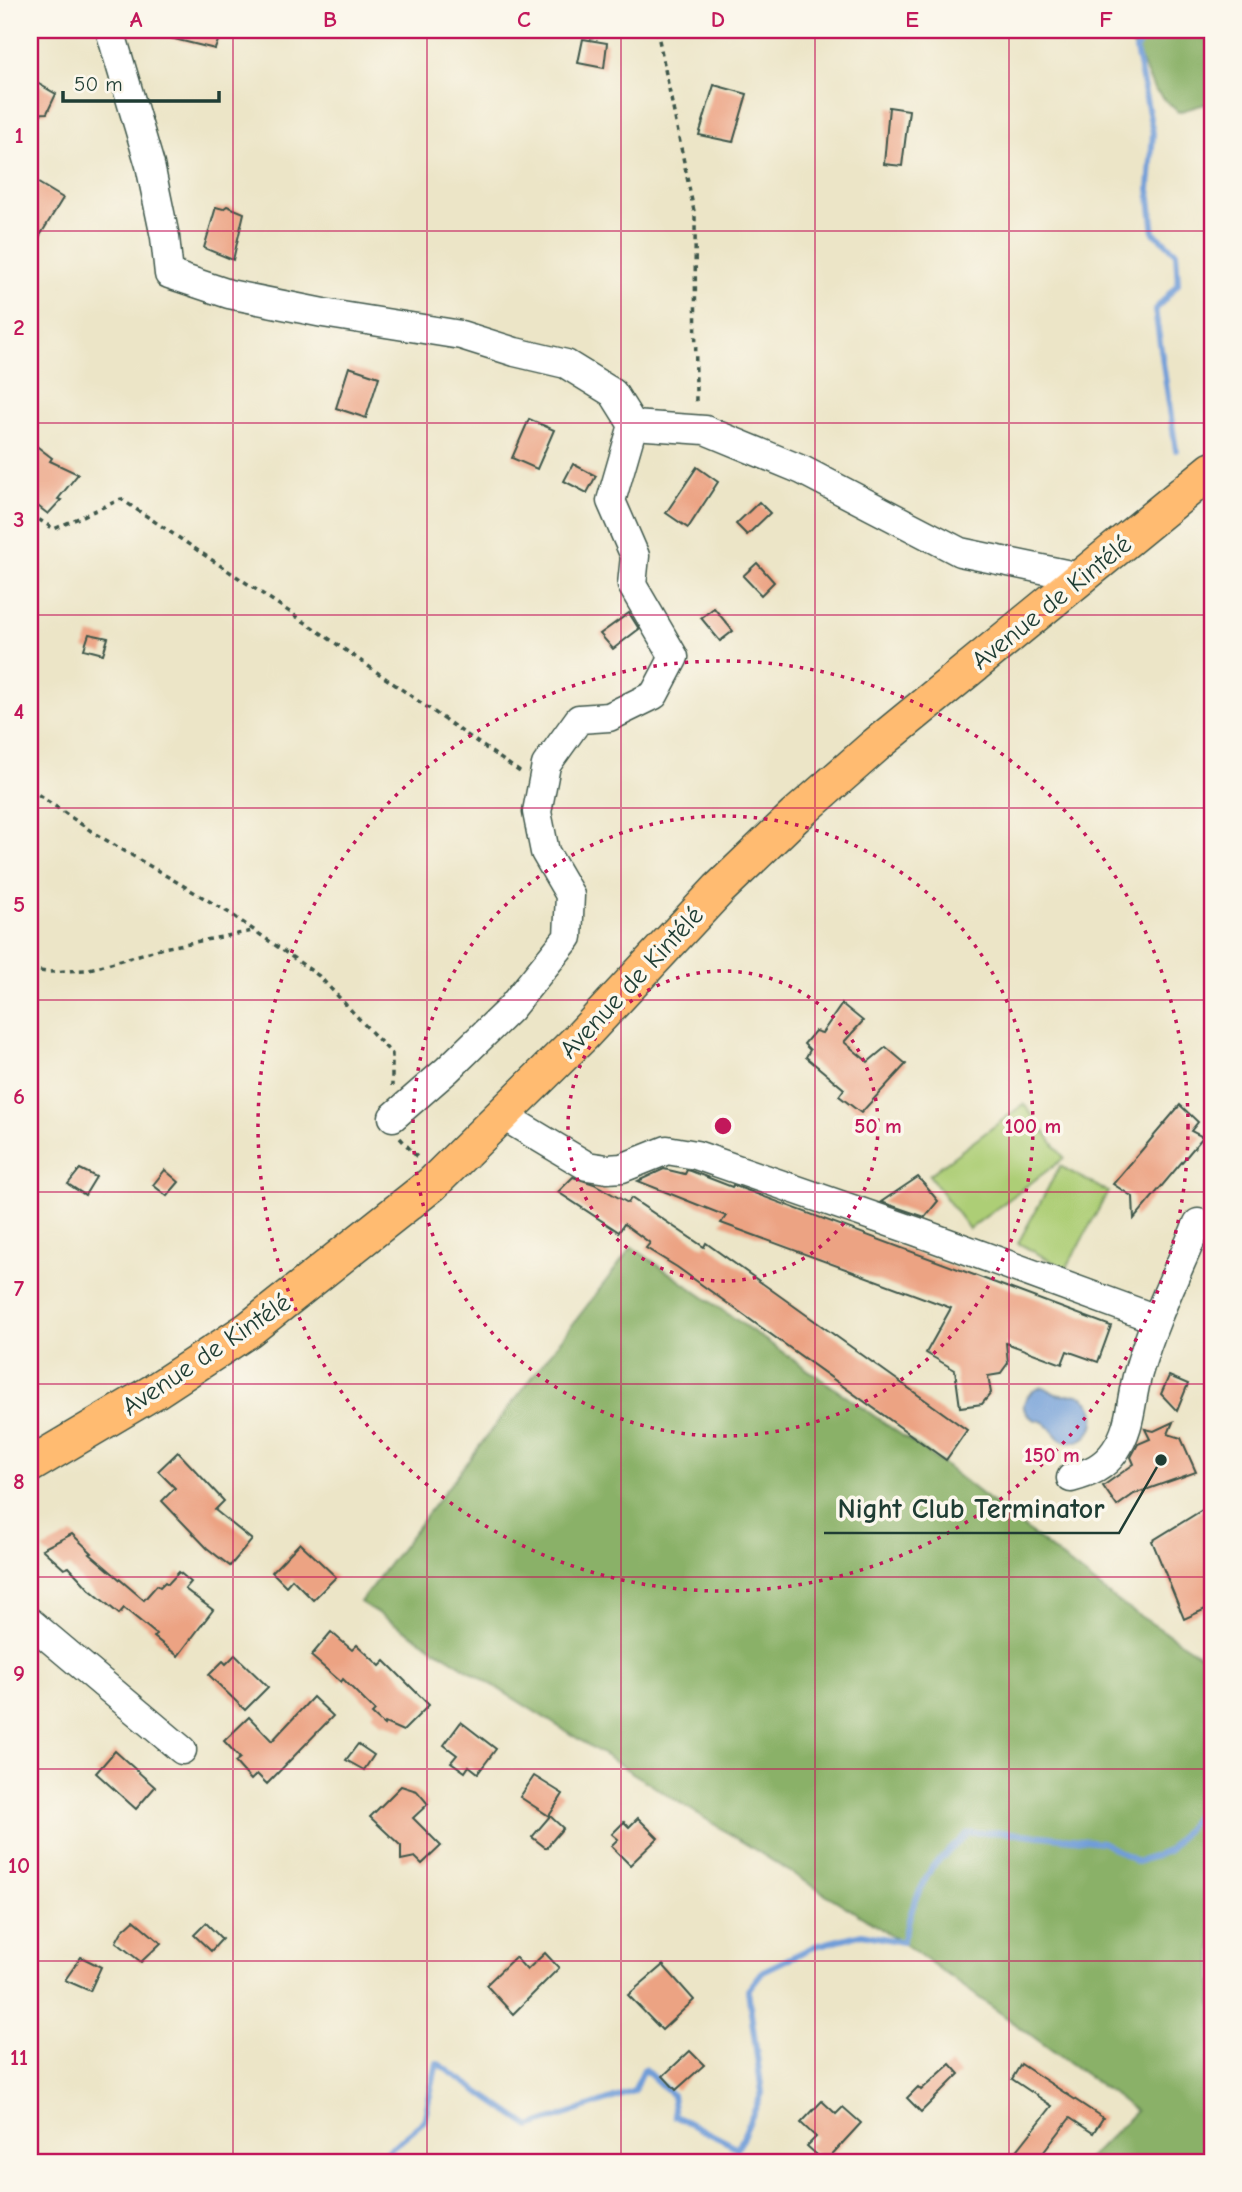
<svg xmlns="http://www.w3.org/2000/svg" width="1242" height="2192" font-family="'Comic Neue',sans-serif">
<style>
.green{fill:#adce76;stroke:#668655;stroke-width:2}
.forest{fill:#8ab167;stroke:#54774e;stroke-width:2}
.water{fill:#709dd8;stroke:#486d86;stroke-width:2}
.lines{fill:none;stroke-linecap:round;stroke-linejoin:round}
.stream{stroke:#709dd8;stroke-width:6}
.building{fill:#eca383}
.minor-casing{stroke:#3e564a;stroke-width:31}
.major-casing{stroke:#3e564a;stroke-width:38}
.path{stroke:#3e564a;stroke-width:3.5;stroke-dasharray:5 5;stroke-linecap:butt}
.minor{stroke:#fff;stroke-width:28}
.major{stroke:#ffbb71;stroke-width:35}
.grid{fill:none;stroke:#c2185b;stroke-width:2;stroke-opacity:0.55}
.ring{fill:none;stroke:#c2185b;stroke-width:3.5;stroke-dasharray:3.5 7}
.labels{text-anchor:middle;stroke-width:7;stroke-linejoin:round;paint-order:stroke}
.street-label{font-size:26px;fill:#1f3d34;stroke:#fbf7ec}
.centre{fill:#c2185b;stroke:#fbf7ec;stroke-width:3.5}
.ring-label{font-size:21px;text-anchor:middle;font-weight:bold;fill:#c2185b;stroke:#fbf7ec;stroke-width:7;stroke-linejoin:round;paint-order:stroke}
.leader{fill:none;stroke:#1f3d34;stroke-width:2.5}
.callout-dot{fill:#1f3d34;stroke:#fbf7ec;stroke-width:2.5}
.callout-label{font-size:28px;text-anchor:middle;font-weight:bold;fill:#1f3d34;stroke:#fbf7ec;stroke-width:7;stroke-linejoin:round;paint-order:stroke}
.neatline{fill:none;stroke:#c2185b;stroke-width:2.5}
.grid-label{font-size:23px;text-anchor:middle;font-weight:bold;fill:#c2185b}
</style>
<rect width="100%" height="100%" fill="#fbf7ec"/>
<filter id="ink" filterUnits="userSpaceOnUse"><feTurbulence type="fractalNoise" baseFrequency=".0143" numOctaves="2"/><feDisplacementMap in="SourceGraphic" scale="14" xChannelSelector="R" yChannelSelector="G"/><feConvolveMatrix kernelMatrix="1 2 1 2 8 2 1 2 1" color-interpolation-filters="sRGB"/></filter>
<filter id="wash" filterUnits="userSpaceOnUse"><feTurbulence type="fractalNoise" baseFrequency=".00686" numOctaves="4" result="noise"/><feDisplacementMap in="SourceGraphic" scale="28" xChannelSelector="R" yChannelSelector="G"/><feGaussianBlur stdDeviation="1.57" result="paint"/><feColorMatrix in="noise" values="0 0 0 0 0 0 0 0 0 0 0 0 0 0 0 0 0 1.4 0 .05"/><feComposite in="paint" operator="in"/></filter>
<g filter="url(#wash)">
<rect width="100%" height="100%" fill="#ece5c7"/>
<g class="green">
<polygon points="1024,1104 1064,1158 969,1229 929,1175"/>
<polygon points="1060,1166 1108,1192 1066,1269 1018,1243"/>
</g>
<g class="forest">
<polygon points="1125,30 1212,30 1212,102 1178,112 1154,89 1136,50 1125,35"/>
<polygon points="632,1247 943,1464 1118,1602 1212,1662 1212,2162 1085,2162 1136,2111 902,1942 360,1602"/>
</g>
<path class="water" d="M 1042,1387 C 1049,1388 1050,1392 1056,1394 C 1065,1398 1075,1391 1083,1397 C 1102,1409 1096,1440 1073,1442 C 1056,1444 1055,1429 1043,1422 C 1035,1418 1040,1423 1032,1418 C 1015,1407 1028,1391 1042,1387 Z"/>
<g class="lines">
<g class="stream">
<polyline points="1145,30 1136,50 1153,133 1149,189 1154,233 1176,252 1178,284 1155,310 1176,450"/>
<polyline points="374,2162 424,2121 437,2063 530,2127 634,2091 644,2069 672,2095 675,2116 738,2148 762,2093 748,1990 763,1971 815,1946 862,1934 902,1942 915,1900 932,1867 968,1833 1002,1832 1102,1842 1138,1862 1168,1851 1188,1827 1212,1788"/>
</g>
</g>
<g id="blocks">
<g class="building">
<polygon points="163,30 222,30 215,49 162,36"/>
<polygon points="583,39 607,43 604,68 578,63"/>
<polygon points="30,79 56,94 47,113 30,114"/>
<polygon points="714,85 747,94 733,142 699,135"/>
<polygon points="889,107 909,110 902,166 884,164"/>
<polygon points="35,181 63,198 30,252 30,190"/>
<polygon points="227,206 244,213 233,260 204,248 216,207 223,209"/>
<polygon points="349,367 379,377 366,418 336,408"/>
<polygon points="529,419 554,430 537,469 512,458"/>
<polygon points="30,441 52,458 50,461 78,474 58,499 61,500 48,514 30,500"/>
<polygon points="573,464 596,476 587,493 564,481"/>
<polygon points="697,467 718,482 688,528 666,513"/>
<polygon points="759,502 770,513 747,535 736,524"/>
<polygon points="757,563 774,582 761,595 743,576"/>
<polygon points="714,608 733,631 720,641 701,618"/>
<polygon points="629,613 639,629 613,649 600,634"/>
<polygon points="89,634 108,638 103,654 84,649"/>
<polygon points="842,1004 863,1021 844,1042 868,1062 886,1047 906,1064 861,1113 839,1096 844,1089 806,1057 810,1050 804,1044 815,1031 822,1033"/>
<polygon points="1180,1105 1198,1122 1191,1131 1203,1137 1134,1219 1133,1197 1113,1184"/>
<polygon points="80,1169 96,1177 85,1195 68,1184"/>
<polygon points="664,1169 685,1174 687,1170 691,1171 732,1187 733,1185 738,1187 1111,1326 1098,1362 1067,1351 1062,1364 1006,1343 1008,1363 1000,1374 988,1376 991,1393 982,1404 960,1407 955,1370 926,1353 951,1308 721,1223 726,1216 638,1181"/>
<polygon points="165,1170 179,1182 167,1196 153,1185"/>
<polygon points="573,1177 594,1184 628,1203 631,1198 704,1247 706,1243 967,1430 946,1460 677,1267 646,1248 650,1243 624,1224 619,1232 558,1192"/>
<polygon points="918,1177 938,1201 925,1217 881,1202"/>
<polygon points="1169,1376 1188,1384 1177,1411 1161,1394"/>
<polygon points="1173,1422 1168,1434 1181,1438 1196,1472 1134,1494 1117,1506 1103,1486 1134,1464 1131,1457 1138,1444 1150,1439 1145,1429 1154,1431"/>
<polygon points="178,1452 224,1501 215,1510 252,1540 230,1566 207,1548 162,1501 175,1488 158,1471"/>
<polygon points="1212,1504 1212,1606 1184,1619 1152,1541"/>
<polygon points="72,1534 92,1553 90,1554 144,1600 157,1585 160,1587 165,1582 168,1584 179,1572 191,1582 185,1589 213,1610 178,1656 154,1637 156,1634 124,1608 119,1614 89,1589 69,1567 64,1569 42,1549"/>
<polygon points="300,1543 336,1577 313,1600 292,1579 286,1586 272,1572"/>
<polygon points="331,1632 352,1650 357,1645 380,1666 385,1661 429,1705 403,1731 385,1723 384,1725 372,1714 375,1711 343,1679 341,1682 311,1656"/>
<polygon points="235,1655 268,1687 245,1710 209,1675 223,1661 226,1664"/>
<polygon points="313,1697 333,1716 267,1784 257,1774 251,1780 235,1762 240,1758 224,1741 249,1717 272,1741"/>
<polygon points="461,1722 496,1749 478,1773 469,1766 465,1772 451,1762 457,1755 444,1745"/>
<polygon points="358,1744 374,1755 364,1770 346,1760"/>
<polygon points="115,1751 155,1787 136,1809 96,1773"/>
<polygon points="534,1776 563,1794 549,1816 520,1797"/>
<polygon points="401,1786 417,1791 428,1804 413,1818 441,1846 422,1864 415,1857 401,1860 401,1846 370,1817"/>
<polygon points="550,1816 563,1828 546,1848 532,1837"/>
<polygon points="638,1818 658,1838 630,1865 611,1846 618,1839 612,1834 624,1822 629,1827"/>
<polygon points="134,1920 161,1943 141,1962 116,1942 122,1931"/>
<polygon points="206,1923 222,1939 211,1951 194,1935"/>
<polygon points="545,1953 559,1968 513,2014 486,1985 515,1957 527,1970"/>
<polygon points="81,1957 101,1967 90,1991 65,1980"/>
<polygon points="663,1965 694,2000 662,2030 628,1995"/>
<polygon points="690,2051 704,2065 676,2090 663,2076"/>
<polygon points="950,2064 959,2074 921,2112 907,2098 918,2087 921,2090"/>
<polygon points="1021,2064 1103,2118 1093,2133 1070,2118 1036,2162 1008,2162 1052,2106 1012,2079"/>
<polygon points="822,2101 836,2114 843,2107 861,2123 825,2162 807,2146 816,2137 801,2123"/>
</g>
</g>
</g>
<g filter="url(#ink)">
<use href="#blocks" fill-opacity="0" stroke="#3e564a" stroke-width="2"/>
<g class="lines">
<g class="minor-casing">
<g id="minor">
<polyline points="110,30 150,165 165,237 169,274 229,294 323,313 461,335 515,352 566,364 613,393 633,425 611,501 635,556 632,585 674,657 654,695 609,717 579,719 546,765 537,812 545,852 570,895 568,937 510,1009 447,1070 393,1117"/>
<polyline points="633,425 705,430 802,470 960,552 1080,577"/>
<polyline points="502,1115 587,1166 607,1169 622,1168 667,1150 696,1155 918,1232 1156,1319"/>
<path d="M 1071,1478 C 1090,1473 1104,1467 1115,1451 C 1132,1427 1130,1400 1138,1373 C 1153,1321 1177,1273 1198,1223"/>
<polyline points="30,1622 182,1750"/>
</g>
</g>
<g class="major-casing">
<polyline id="major" points="30,1465 155,1391 248,1330 432,1184 582,1036 719,889 795,816 876,745 1212,470"/>
</g>
<g class="path">
<polyline points="657,30 695,216 696,404"/>
<polyline points="30,514 54,529 121,499 318,631 520,772"/>
<polyline points="30,789 94,833 231,914 319,976 392,1054 392,1086"/>
<polyline points="30,970 48,972 86,970 163,948 253,931"/>
<polyline points="400,1138 418,1158"/>
</g>
<use href="#minor" class="minor"/>
<use href="#major" class="major"/>
</g>
</g>
<path class="grid" d="M 233,30 L 233,2162M 427,30 L 427,2162M 621,30 L 621,2162M 815,30 L 815,2162M 1009,30 L 1009,2162M 30,231 L 1212,231M 30,423 L 1212,423M 30,615 L 1212,615M 30,808 L 1212,808M 30,1000 L 1212,1000M 30,1192 L 1212,1192M 30,1384 L 1212,1384M 30,1577 L 1212,1577M 30,1769 L 1212,1769M 30,1961 L 1212,1961"/>
<g class="ring">
<circle cx="723" cy="1126" r="155"/>
<circle cx="723" cy="1126" r="310"/>
<circle cx="723" cy="1126" r="465"/>
</g>
<g class="labels">
<g class="street-label">
<text transform="translate(1051 602) rotate(-39)" y="9">Avenue de Kintélé</text>
<text transform="translate(631 982) rotate(-47)" y="9">Avenue de Kintélé</text>
<text transform="translate(206 1354) rotate(-34)" y="9">Avenue de Kintélé</text>
</g>
</g>
<circle cx="723" cy="1126" r="10" class="centre"/>
<g class="ring-label">
<text x="878" y="1133">50 m</text>
<text x="1033" y="1133">100 m</text>
<text x="1052" y="1462">150 m</text>
</g>
<path class="leader" d="M1161 1460L1119 1533H824"/>
<circle class="callout-dot" cx="1161" cy="1460" r="7"/>
<g class="callout-label">
<text x="971" y="1518">Night Club Terminator</text>
</g>
<rect width="1242" height="2192" fill="none" stroke="#fbf7ec" stroke-width="77"/>
<path d="M63 91v10h156v-10" fill="none" stroke="#1f3d34" stroke-width="3.5"/>
<text x="74" y="91" font-size="21" fill="#1f3d34" stroke="#fbf7ec" stroke-width="5" paint-order="stroke">50 m</text>
<rect x="38" y="38" width="1166" height="2116" class="neatline"/>
<g class="grid-label">
<text x="136" y="27">A</text>
<text x="330" y="27">B</text>
<text x="524" y="27">C</text>
<text x="718" y="27">D</text>
<text x="912" y="27">E</text>
<text x="1106" y="27">F</text>
<text x="19" y="143">1</text>
<text x="19" y="335">2</text>
<text x="19" y="527">3</text>
<text x="19" y="719">4</text>
<text x="19" y="912">5</text>
<text x="19" y="1104">6</text>
<text x="19" y="1296">7</text>
<text x="19" y="1489">8</text>
<text x="19" y="1681">9</text>
<text x="19" y="1873">10</text>
<text x="19" y="2065">11</text>
</g>
</svg>
